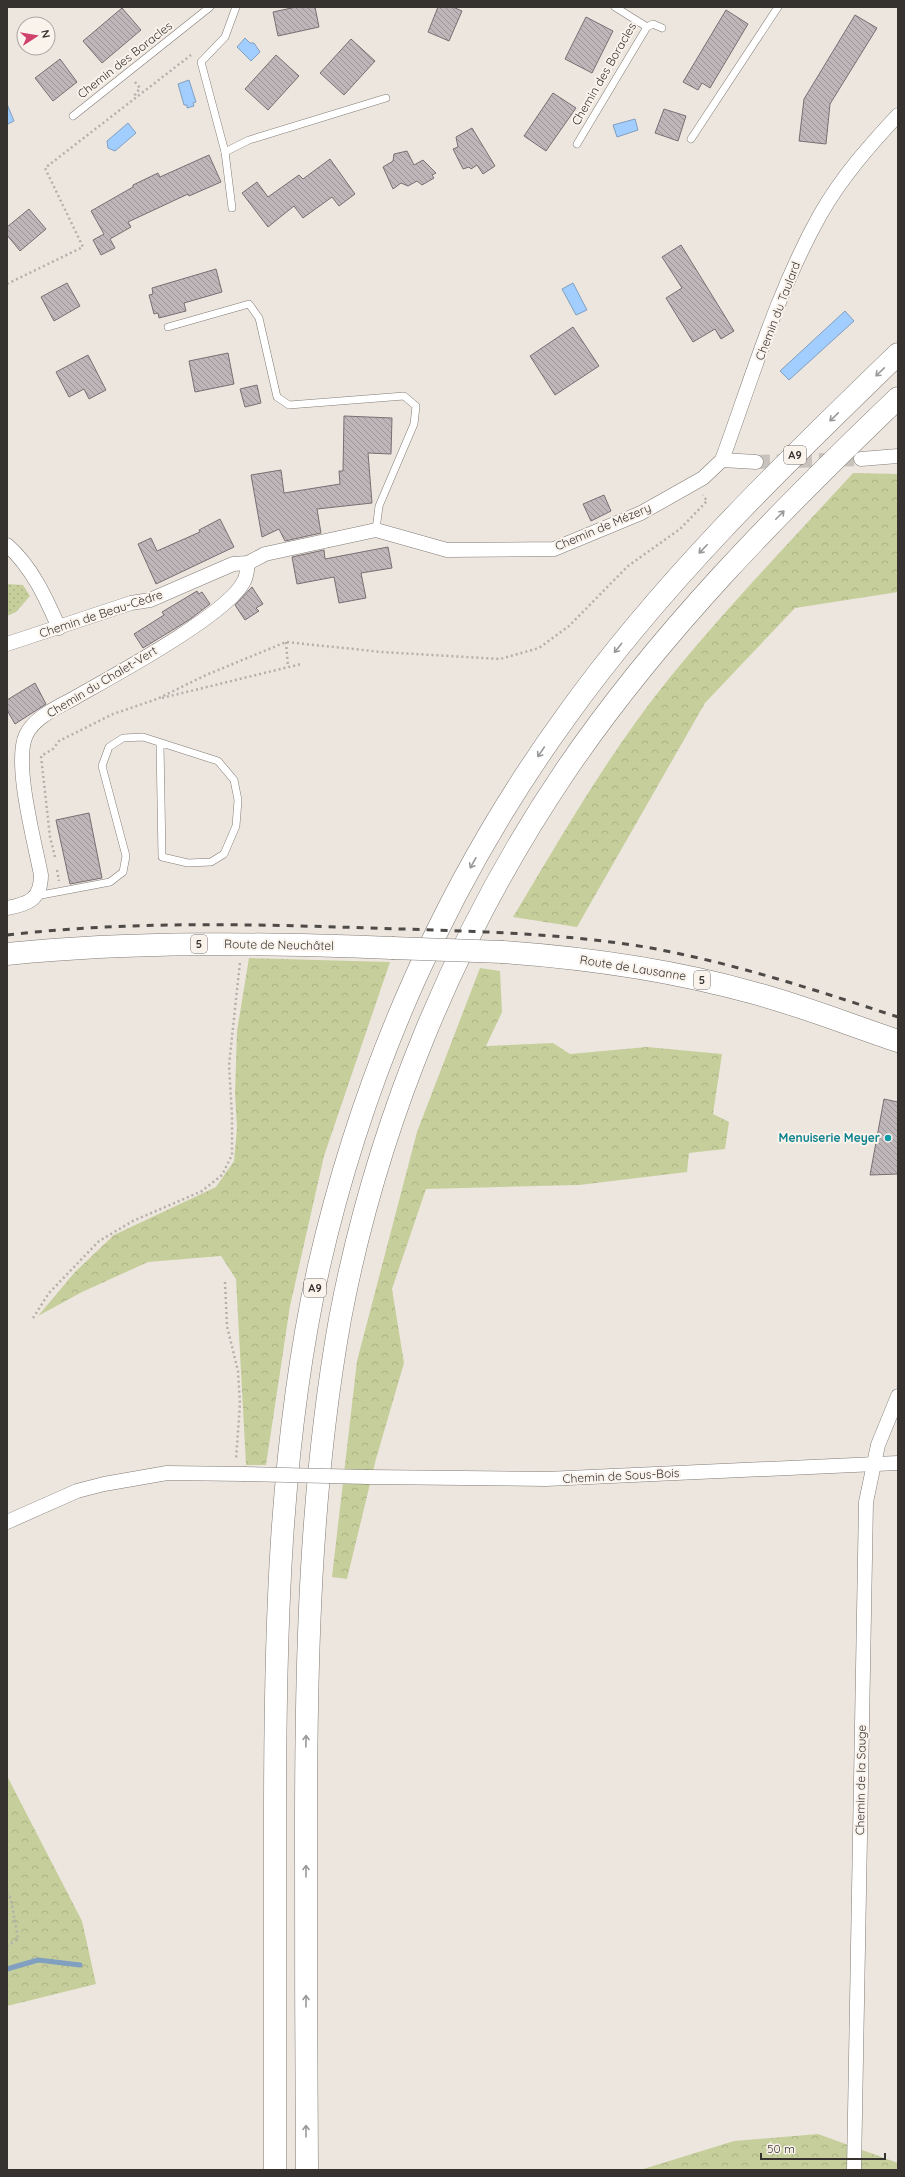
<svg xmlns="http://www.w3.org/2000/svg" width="905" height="2177" font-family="Quicksand,sans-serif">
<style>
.forest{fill:url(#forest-crowns)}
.park{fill:url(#park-dots)}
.water{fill:#a1cefe;stroke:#819fc0}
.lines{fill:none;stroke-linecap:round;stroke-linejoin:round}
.stream{stroke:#819fc0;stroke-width:5}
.building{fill:url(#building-back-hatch);stroke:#786f73}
.street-tunnel{stroke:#c8c2bc;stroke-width:14;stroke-dasharray:14 7;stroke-linecap:butt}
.lane-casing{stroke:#817b75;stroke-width:8}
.street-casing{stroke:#817b75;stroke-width:15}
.primary-casing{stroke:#817b75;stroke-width:23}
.highway-casing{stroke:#817b75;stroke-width:23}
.path{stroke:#b5afa9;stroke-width:2.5;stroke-dasharray:2 3;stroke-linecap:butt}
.lane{stroke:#fff;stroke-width:7}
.street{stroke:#fff;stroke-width:14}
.primary{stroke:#fff;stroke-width:22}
.highway{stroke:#fff;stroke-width:22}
.rail{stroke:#4e4a48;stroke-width:3;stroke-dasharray:7 7;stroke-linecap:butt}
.street-bridge-casing{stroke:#817b75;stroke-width:15;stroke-linecap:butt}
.primary-bridge-casing{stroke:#817b75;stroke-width:23;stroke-linecap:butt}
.street-bridge{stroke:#fff;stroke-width:14}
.primary-bridge{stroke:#fff;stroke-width:22}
.oneway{stroke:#9a9898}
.culture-dot{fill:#0f9aa8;stroke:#faf3ec;stroke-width:1.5}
.labels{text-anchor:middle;stroke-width:4;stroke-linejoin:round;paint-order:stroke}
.shield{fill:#faf3ec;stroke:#706c68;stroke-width:1}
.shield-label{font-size:11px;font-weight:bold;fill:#353230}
.street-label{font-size:12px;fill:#353230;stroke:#faf3ec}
.culture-label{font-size:12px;font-weight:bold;fill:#0d838f;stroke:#faf3ec;text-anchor:end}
</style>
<defs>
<pattern id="forest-crowns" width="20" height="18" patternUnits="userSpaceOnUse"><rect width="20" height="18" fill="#c6cf9b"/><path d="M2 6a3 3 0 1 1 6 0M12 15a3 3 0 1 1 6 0" fill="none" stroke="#abb286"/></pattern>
<pattern id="park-dots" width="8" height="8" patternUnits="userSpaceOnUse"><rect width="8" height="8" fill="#c6cf9b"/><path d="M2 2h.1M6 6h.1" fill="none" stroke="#abb286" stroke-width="1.8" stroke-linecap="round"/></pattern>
<pattern id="building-back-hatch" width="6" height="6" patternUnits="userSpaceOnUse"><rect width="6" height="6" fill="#bfb6ba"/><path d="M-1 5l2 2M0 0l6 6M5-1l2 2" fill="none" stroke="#9c9598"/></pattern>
</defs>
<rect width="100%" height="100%" fill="#ede6df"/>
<g class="forest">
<path d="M 853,473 L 898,474 L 898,592 L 795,608 L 705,703 L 577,927 L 513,917 C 563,834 610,751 671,676 C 728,606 792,540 853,473 Z"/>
<polygon points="249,958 390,962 324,1156 290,1306 266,1465 246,1465 236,1279 221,1256 148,1262 82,1292 38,1316 75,1272 114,1235 216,1187 234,1161 237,1128 235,1094 237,1031"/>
<polygon points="480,968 500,971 502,1012 486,1046 553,1043 570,1054 647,1047 722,1054 713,1114 729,1122 725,1149 689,1153 687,1172 579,1185 426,1189 392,1289 404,1363 376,1459 347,1579 332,1577 357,1361 417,1132"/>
<polygon points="7,1776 82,1921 96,1984 7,2006"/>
<polygon points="818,2134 898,2163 898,2170 640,2170 734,2141"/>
</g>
<polygon class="park" points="7,584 23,585 30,596 16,612 7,616"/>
<g class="water">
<polygon points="245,38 250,43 254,43 260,52 251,61 237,47"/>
<polygon points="189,80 196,102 193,103 194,106 187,108 187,105 184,105 178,84"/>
<polygon points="7,104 14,121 8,124 7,122"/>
<polygon points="635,119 638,130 617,137 613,125"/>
<polygon points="128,123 136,133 115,151 108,148 107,141"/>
<polygon points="573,283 587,310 576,315 562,289"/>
<polygon points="845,311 854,321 789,380 780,371"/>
</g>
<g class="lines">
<polyline class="stream" points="7,1969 38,1960 80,1965"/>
</g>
<g class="building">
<polygon points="296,7 315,7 319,27 278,36 273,12"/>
<polygon points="438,7 453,7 462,11 449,41 428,32"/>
<polygon points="122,8 141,30 102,63 83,41"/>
<polygon points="726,10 748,24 710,88 702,83 698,90 683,82"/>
<polygon points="855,15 877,28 830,104 826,144 799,141 804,99"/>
<polygon points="586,17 613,31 592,73 565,59"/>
<polygon points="351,39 375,61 344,95 320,73"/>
<polygon points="276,55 299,76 268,110 245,89"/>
<polygon points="60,59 77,82 53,101 35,78"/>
<polygon points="553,93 576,108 546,151 524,136"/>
<polygon points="664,109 686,116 678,141 655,133"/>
<polygon points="472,128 495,166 483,174 477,165 471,169 469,167 463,169 453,149 458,147 456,137"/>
<polygon points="407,151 414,165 423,160 436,173 432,175 434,178 422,185 417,181 408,186 401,183 393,189 383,167 393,161 394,154"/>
<polygon points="209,155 221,182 189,196 188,194 128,222 131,227 110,239 115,248 101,255 93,240 104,234 91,211 133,187 133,185 158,173 160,177"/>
<polygon points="330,159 355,194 339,206 332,197 303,218 294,206 268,227 242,193 257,182 268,197 299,175 303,179"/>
<polygon points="29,209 46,229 20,251 7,235 7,227"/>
<polygon points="681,245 734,331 721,339 715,329 693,342 666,298 682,288 662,257"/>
<polygon points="216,269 222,292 184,303 186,311 159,318 158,313 154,314 149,295 153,294 152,288"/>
<polygon points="67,283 80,306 54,321 41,297"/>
<polygon points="573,327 599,366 555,395 530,356"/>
<polygon points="228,353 234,384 195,392 189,361"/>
<polygon points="88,355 106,390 89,399 84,389 69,397 56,372"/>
<polygon points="257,385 261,403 245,407 240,389"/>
<polygon points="344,416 392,418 391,454 368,453 372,503 317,509 321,533 285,541 279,529 262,537 251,475 281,470 284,493 340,484 339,471 343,471"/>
<polygon points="604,495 611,511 591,521 583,504"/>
<polygon points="220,519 234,547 156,584 138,544 151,538 157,551 200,532 199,530"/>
<polygon points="388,547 392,568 361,573 366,598 339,603 334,577 297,584 292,557 324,550 325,559"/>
<polygon points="252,587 263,604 256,608 259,611 245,620 235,605"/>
<polygon points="197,591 199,594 202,592 210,604 189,620 143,648 134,634 164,615 162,612"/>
<polygon points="35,683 46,704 15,724 7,710 7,700"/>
<polygon points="89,813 102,878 70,884 56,820"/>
<polygon points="884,1099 898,1102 898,1174 870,1175"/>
</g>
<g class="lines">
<polyline class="street-tunnel" points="756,462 861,459"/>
<g class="lane-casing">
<g id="lane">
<polyline points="647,27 653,24 662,28"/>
<polyline points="73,116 210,7"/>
<polyline points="691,139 778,7"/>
<polyline points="577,144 647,27 615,7"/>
<polyline points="225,152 249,140 386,98"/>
<polyline points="232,208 225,152 201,62 225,37 236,7"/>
<polyline points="168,327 249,304 259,318 277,397 289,405 404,396 416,406 414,424 379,506 376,530"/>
<polyline points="36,896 110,882 123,872 126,856 102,766 109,747 123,738 143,737 218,761 234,780 238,800 236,826 224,854 211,862 188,863 162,857 160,743"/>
</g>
</g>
<g class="street-casing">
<g id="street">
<polyline points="861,459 898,456"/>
<polyline points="722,460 756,462"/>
<path d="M 7,545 C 32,567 46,598 59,628"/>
<path d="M 7,644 L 131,603 L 150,600 L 233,564 L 248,563 L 265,554 L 376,530 L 447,550 L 554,549 L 641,513 L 703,478 L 722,460 C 752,378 777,292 820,215 C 841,178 869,146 898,115"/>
<path d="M 7,908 C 29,904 41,899 41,875 C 35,843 13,763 26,735 C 35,716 59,707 76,697 C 111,677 229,614 244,581 C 247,576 247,569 248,563"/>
<polyline points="368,1477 546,1479 898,1463"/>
<polyline points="7,1522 77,1491 104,1484 167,1473 244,1474"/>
<polyline points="854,2170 866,1502 878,1445 898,1396"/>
</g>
</g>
<g class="primary-casing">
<g id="primary">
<path d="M 503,952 C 587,958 672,970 754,993 C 803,1006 850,1025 898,1041"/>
<path d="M 7,954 C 135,941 263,943 392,948"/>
</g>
</g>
<g class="highway-casing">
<g id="highway">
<path d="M 275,2170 C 275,2052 275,1935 275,1817 C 275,1633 279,1446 319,1266 C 364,1069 447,881 565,718 C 661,583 780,468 898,354"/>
<path d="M 307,2170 C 306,2056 306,1941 306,1827 C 306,1657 310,1487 340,1319 C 377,1124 455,934 566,770 C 660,632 778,513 898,398"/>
</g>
</g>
<g class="path">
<polyline points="135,82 140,88 135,95 135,97"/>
<polyline points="7,284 83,247 45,168 191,55"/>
<polyline points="286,642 288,667"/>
<polyline points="162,698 301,664"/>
<polyline points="55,857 50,837 41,756 53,749 59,741 113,714 157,699 206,675 286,642 382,652 500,659 539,648 569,626 628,566 680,529 707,501 703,495"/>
<polyline points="57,870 59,881"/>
<polyline points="225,1282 227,1326 238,1371 240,1404 236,1460"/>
<polyline points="33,1318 49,1293 99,1241 133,1221 202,1191 222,1175 232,1155 232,1116 229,1065 240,962"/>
<polyline points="7,1892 11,1899 18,1939 7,1946"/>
</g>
<use href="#lane" class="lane"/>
<use href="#street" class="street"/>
<use href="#primary" class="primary"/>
<use href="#highway" class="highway"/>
<path class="rail" d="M 7,935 C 127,921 248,924 369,928 C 461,931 554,932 645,947 C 731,962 815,990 898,1017"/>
<g class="street-bridge-casing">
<polyline id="street-bridge" points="244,1474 368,1477"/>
</g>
<g class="primary-bridge-casing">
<polyline id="primary-bridge" points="392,948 503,952"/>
</g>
<use href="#street-bridge" class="street-bridge"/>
<use href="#primary-bridge" class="primary-bridge"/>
</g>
<defs><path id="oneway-shaft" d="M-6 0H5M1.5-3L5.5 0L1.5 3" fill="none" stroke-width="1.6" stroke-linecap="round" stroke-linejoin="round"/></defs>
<g class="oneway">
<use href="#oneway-shaft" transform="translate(880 372) rotate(136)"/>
<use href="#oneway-shaft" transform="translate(834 417) rotate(136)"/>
<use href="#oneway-shaft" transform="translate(780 515) rotate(-45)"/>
<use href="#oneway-shaft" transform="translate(703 549) rotate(134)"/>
<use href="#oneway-shaft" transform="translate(618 648) rotate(129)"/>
<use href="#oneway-shaft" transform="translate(541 752) rotate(124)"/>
<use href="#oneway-shaft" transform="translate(473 863) rotate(119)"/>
<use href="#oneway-shaft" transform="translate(306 1741) rotate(-89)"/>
<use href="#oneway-shaft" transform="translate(306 1871) rotate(-90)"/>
<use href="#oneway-shaft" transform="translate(306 2001) rotate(-90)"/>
<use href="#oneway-shaft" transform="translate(306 2131) rotate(-90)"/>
</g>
<circle class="culture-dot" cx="888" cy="1138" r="4"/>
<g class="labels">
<g class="shield">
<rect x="784" y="446" width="22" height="18" rx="3"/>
<rect x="191" y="935" width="16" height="18" rx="3"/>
<rect x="694" y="971" width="16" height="18" rx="3"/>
<rect x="304" y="1279" width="22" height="18" rx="3"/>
</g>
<g class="shield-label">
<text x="795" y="459">A9</text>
<text x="199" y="948">5</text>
<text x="702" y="984">5</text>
<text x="315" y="1292">A9</text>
</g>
<g class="street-label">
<text transform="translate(125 60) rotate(-38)" y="4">Chemin des Boracles</text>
<text transform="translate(604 74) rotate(-60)" y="4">Chemin des Boracles</text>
<text transform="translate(778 311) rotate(-69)" y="4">Chemin du Taulard</text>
<text transform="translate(603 527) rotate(-23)" y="4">Chemin de Mézery</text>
<text transform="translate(101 614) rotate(-18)" y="4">Chemin de Beau-Cèdre</text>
<text transform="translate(102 682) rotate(-31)" y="4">Chemin du Chalet-Vert</text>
<text transform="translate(279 945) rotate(1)" y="4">Route de Neuchâtel</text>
<text transform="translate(633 968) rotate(9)" y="4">Route de Lausanne</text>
<text transform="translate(621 1476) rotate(-3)" y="4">Chemin de Sous-Bois</text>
<text transform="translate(861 1780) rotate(-89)" y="4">Chemin de la Sauge</text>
</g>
<g class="culture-label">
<text x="880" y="1142">Menuiserie Meyer</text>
</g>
</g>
<rect width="905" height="2177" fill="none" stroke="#353230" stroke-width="16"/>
<g transform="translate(36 36) rotate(78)"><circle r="19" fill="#faf3ec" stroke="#aba6a1"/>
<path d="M0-3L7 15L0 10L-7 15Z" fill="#d0426c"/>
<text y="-6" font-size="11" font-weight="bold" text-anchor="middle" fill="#353230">N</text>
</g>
<path d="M761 2153v6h124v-6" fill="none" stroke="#353230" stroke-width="2"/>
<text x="767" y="2153" font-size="12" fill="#353230" stroke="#faf3ec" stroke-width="3" paint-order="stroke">50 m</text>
</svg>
